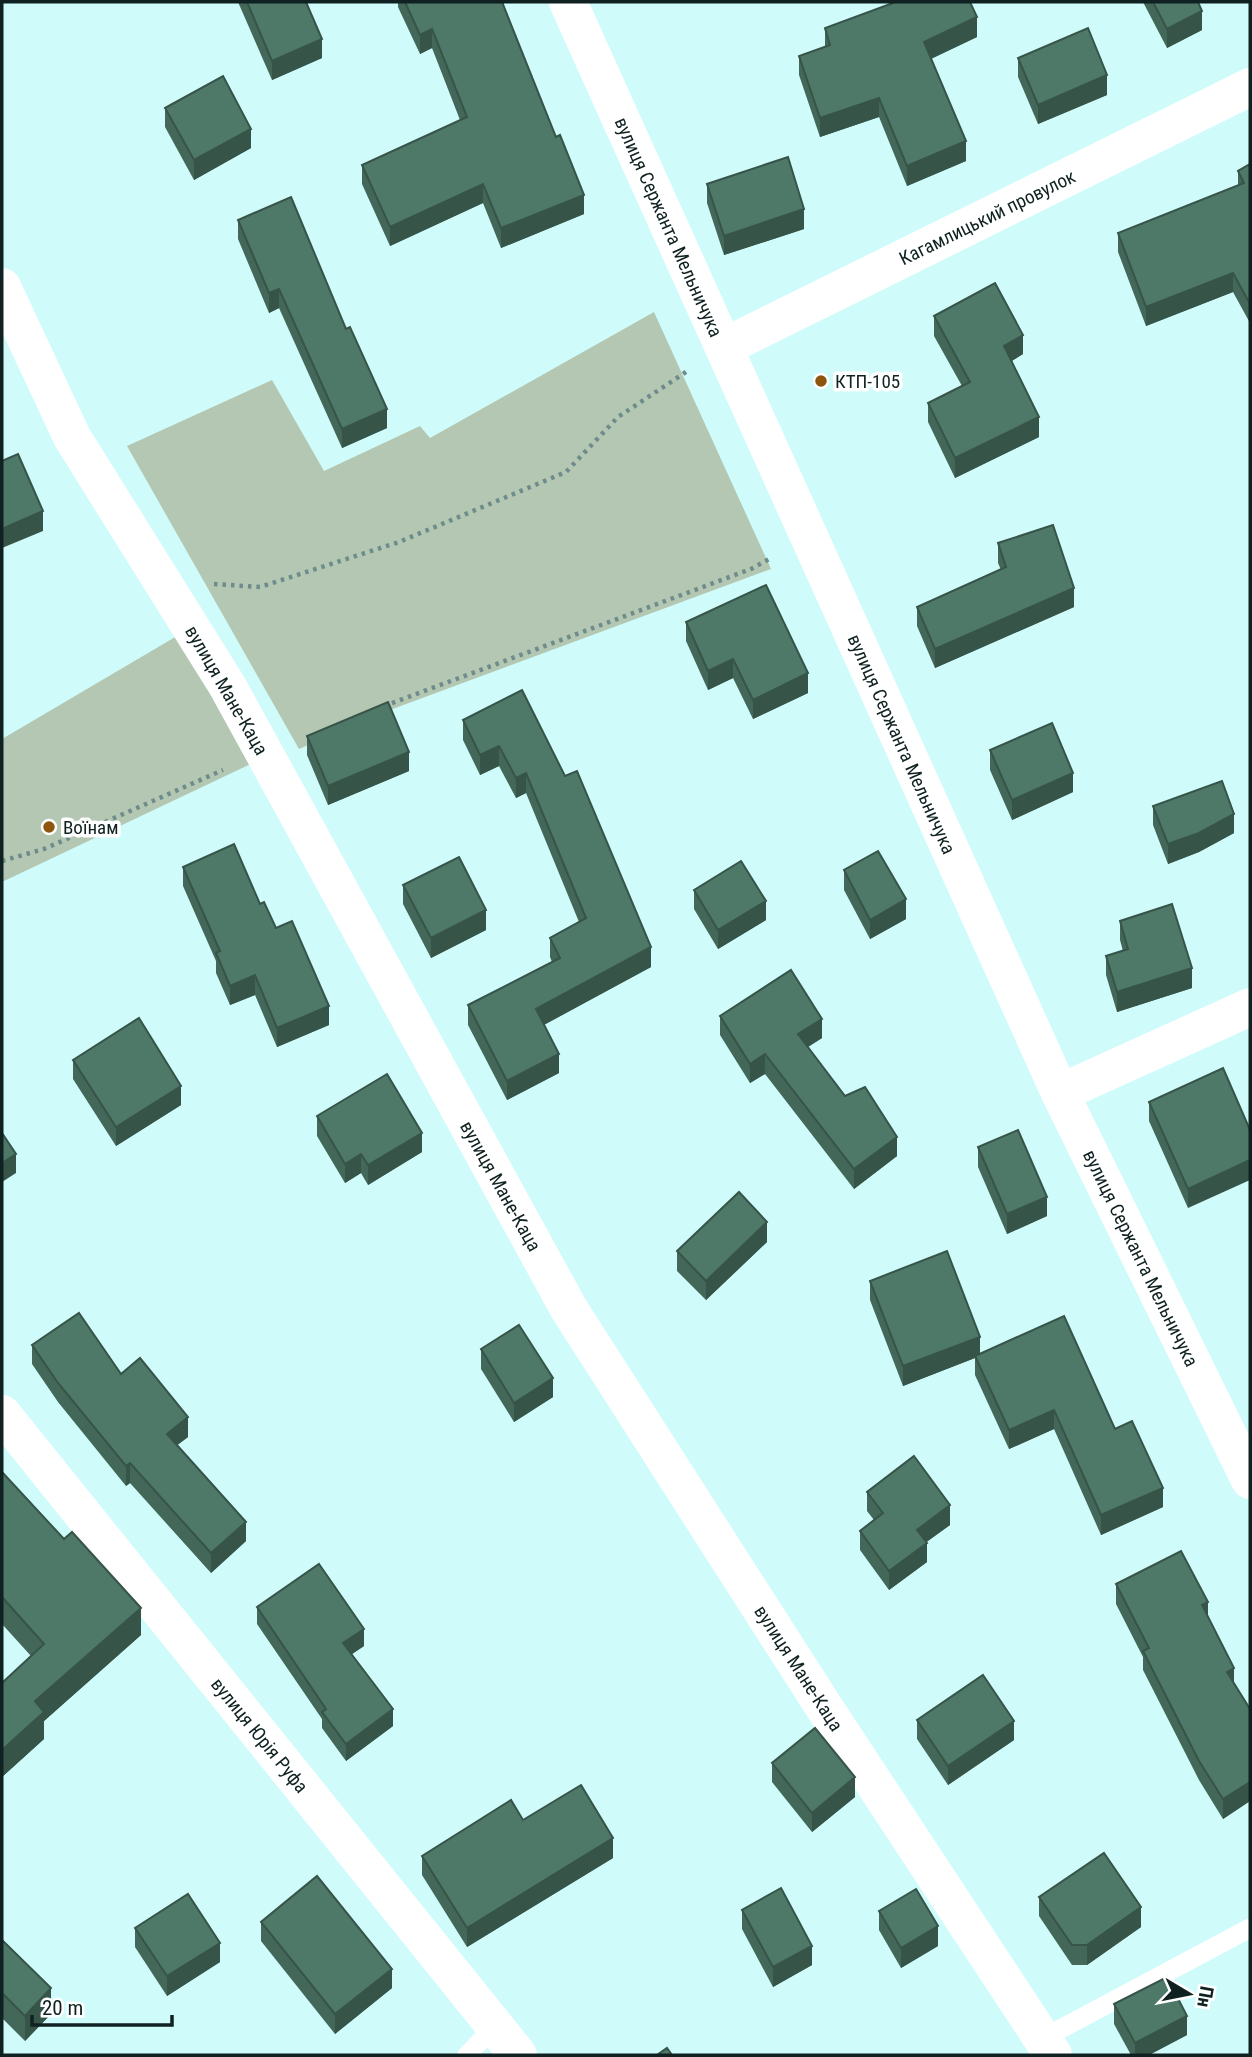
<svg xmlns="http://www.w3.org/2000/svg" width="1252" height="2057" font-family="'Roboto Condensed',sans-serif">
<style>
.green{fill:#b4c7b2}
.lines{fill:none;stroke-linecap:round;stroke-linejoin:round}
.path{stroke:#6d8c8b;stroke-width:4.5;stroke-dasharray:3.5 5;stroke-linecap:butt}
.lane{stroke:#fff;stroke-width:19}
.street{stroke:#fff;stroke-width:38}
.secondary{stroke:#fff;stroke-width:38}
.wall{fill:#436759}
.shaded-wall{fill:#375449}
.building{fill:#4e7868;stroke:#375449;stroke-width:2}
.poi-dot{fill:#8e550e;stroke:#fff;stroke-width:2.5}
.labels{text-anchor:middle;stroke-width:7;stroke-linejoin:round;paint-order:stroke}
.street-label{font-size:19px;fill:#102121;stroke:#fff}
.poi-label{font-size:19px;fill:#102121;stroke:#fff;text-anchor:start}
</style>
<rect width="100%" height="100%" fill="#cffcfb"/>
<g class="green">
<polygon points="654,312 771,569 390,710 299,749 127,446 272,380 324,471 420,426 430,438"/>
<polygon points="182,633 257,761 2,882 2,739"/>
</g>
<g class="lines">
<g class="path">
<polyline points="214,584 260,587 399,542 566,472 618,417 689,370"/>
<polyline points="384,706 751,569 771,558"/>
<polyline points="2,861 44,849 223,770"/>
</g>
<g class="lane">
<polyline points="1042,2039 1250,1928"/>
<polyline points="467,2055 495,2026"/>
</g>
<g class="street">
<polyline points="2,287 72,437 228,687 569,1309 822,1704 1053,2055"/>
<polyline points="724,347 1250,87"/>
<polyline points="1060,1093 1250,1007"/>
<polyline points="2,1414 518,2055"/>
</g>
<polyline class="secondary" points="568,2 1060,1093 1250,1480"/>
</g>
<g class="wall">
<polygon points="238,2 306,2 322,58 272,80"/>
<polygon points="398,2 504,2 504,5 584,214 501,248 483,203 390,246 362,184 362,165 460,120 432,48 420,54 398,7"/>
<polygon points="889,2 970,2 977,37 931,59 966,161 907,186 879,117 820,137 799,75 799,56 825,47 825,28 889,5"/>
<polygon points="1143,2 1198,2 1202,30 1167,48"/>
<polygon points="1018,58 1107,95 1038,124 1018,77"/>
<polygon points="165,108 251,148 194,180 165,127"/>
<polygon points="1250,164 1250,323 1233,292 1146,326 1118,252 1118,233 1238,185 1238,171"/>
<polygon points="707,184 804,229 724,255 707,203"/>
<polygon points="238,220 387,428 342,448 279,308 269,313 238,239"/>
<polygon points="934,316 1023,354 1012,361 1039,437 955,478 928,422 928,403 962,386 934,336"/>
<polygon points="998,543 1074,607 935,668 917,626 917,607 1001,570 998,563"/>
<polygon points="686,622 808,693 753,719 733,678 708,690 686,641"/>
<polygon points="522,690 651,967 544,1025 559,1073 507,1100 468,1025 468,1005 552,962 550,957 550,938 579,922 526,793 516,798 499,766 480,775 463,740 463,720"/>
<polygon points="307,736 409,771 328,805 307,755"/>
<polygon points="990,750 1073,792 1012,820 990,770"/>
<polygon points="1153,806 1234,833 1199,852 1168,864 1153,825"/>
<polygon points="183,867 260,904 276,928 329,1025 277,1047 255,995 230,1005 216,973 216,961 183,886"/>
<polygon points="844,870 906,919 870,939 844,890"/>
<polygon points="403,885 486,930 431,958 403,904"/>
<polygon points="694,890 766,920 718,949 694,909"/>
<polygon points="1120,921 1192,988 1117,1012 1106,975 1106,956 1123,951 1120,940"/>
<polygon points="720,1016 822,1038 808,1047 845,1096 897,1156 854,1189 765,1074 750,1083 720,1035"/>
<polygon points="73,1060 181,1105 116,1146 73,1079"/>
<polygon points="1223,1068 1188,1208 1149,1121 1149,1102"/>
<polygon points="317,1116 422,1152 368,1185 361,1173 345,1183 317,1136"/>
<polygon points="978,1147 1047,1216 1007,1234 978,1167"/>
<polygon points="767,1242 706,1300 677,1271 677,1251"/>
<polygon points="870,1281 980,1354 1115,1429 1163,1507 1101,1535 1054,1429 1009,1449 975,1375 975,1358 903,1386 870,1300"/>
<polygon points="32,1345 121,1374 188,1437 177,1445 246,1541 211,1573 130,1483 126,1486 58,1402 32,1364"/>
<polygon points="481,1349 553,1397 514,1422 481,1369"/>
<polygon points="2,1472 141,1635 44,1721 44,1739 2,1777 2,1683 31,1656 2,1624"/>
<polygon points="867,1492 950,1525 926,1542 927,1562 889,1590 860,1550 860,1531 874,1520 867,1511"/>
<polygon points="1116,1584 1208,1616 1234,1683 1250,1709 1250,1801 1223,1819 1199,1780 1143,1670 1143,1657 1116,1604"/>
<polygon points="257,1607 364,1646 352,1654 393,1726 346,1761 322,1728 322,1719 257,1624"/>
<polygon points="917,1720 1014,1740 948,1785 917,1739"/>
<polygon points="772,1763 855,1797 812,1832 772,1782"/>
<polygon points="523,1820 613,1858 467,1947 422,1875 422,1856"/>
<polygon points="1039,1897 1141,1927 1087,1965 1072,1965 1039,1916"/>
<polygon points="742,1910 812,1965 773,1987 742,1929"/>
<polygon points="879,1911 938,1946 901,1968 879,1930"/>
<polygon points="261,1922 392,1988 335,2034 261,1941"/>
<polygon points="135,1928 220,1962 167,1996 135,1947"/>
<polygon points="2,1940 51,2014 25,2041 2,2018"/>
<polygon points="1114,2004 1187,2035 1149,2055 1131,2055 1114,2024"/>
</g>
<g class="shaded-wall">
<polygon points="1202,11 1202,30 1167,48 1167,29"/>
<polygon points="977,17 977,37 924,62 924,42"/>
<polygon points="432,29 432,48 420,54 420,35"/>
<polygon points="322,39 322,58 272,80 272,61"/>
<polygon points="1107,75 1107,95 1038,124 1038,105"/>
<polygon points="879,98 879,117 820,137 820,118"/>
<polygon points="251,129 251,148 194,180 194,160"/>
<polygon points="966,141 966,161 907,186 907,166"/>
<polygon points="483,184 483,203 390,246 390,227"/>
<polygon points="584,195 584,214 501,248 501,228"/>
<polygon points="804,209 804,229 724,255 724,236"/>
<polygon points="1233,273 1233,292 1146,326 1146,307"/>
<polygon points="279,289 279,308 269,313 269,293"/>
<polygon points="1023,335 1023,354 1004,365 1004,346"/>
<polygon points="387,409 387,428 342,448 342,429"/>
<polygon points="1039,417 1039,437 955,478 955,458"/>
<polygon points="43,511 43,531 2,548 2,529"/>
<polygon points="1074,588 1074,607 935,668 935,649"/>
<polygon points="733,659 733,678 708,690 708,671"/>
<polygon points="808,673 808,693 753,719 753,700"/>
<polygon points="499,746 499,766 480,775 480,755"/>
<polygon points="409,752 409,771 328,805 328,786"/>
<polygon points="526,773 526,793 516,798 516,778"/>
<polygon points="1073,773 1073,792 1012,820 1012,800"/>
<polygon points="1234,814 1234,833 1199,852 1168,864 1168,844"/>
<polygon points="906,899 906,919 870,939 870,920"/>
<polygon points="766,901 766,920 718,949 718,930"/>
<polygon points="486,910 486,930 431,958 431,938"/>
<polygon points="651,947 651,967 536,1029 536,1009"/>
<polygon points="1192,968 1192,988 1117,1012 1117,992"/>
<polygon points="255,975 255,995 230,1005 230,986"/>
<polygon points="329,1006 329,1025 277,1047 277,1028"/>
<polygon points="822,1019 822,1038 798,1053 798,1034"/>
<polygon points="559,1054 559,1073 507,1100 507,1081"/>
<polygon points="765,1054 765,1074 750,1083 750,1064"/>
<polygon points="181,1086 181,1105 116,1146 116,1127"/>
<polygon points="422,1133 422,1152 368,1185 368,1165"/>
<polygon points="897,1137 897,1156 854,1189 854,1169"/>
<polygon points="16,1154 16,1173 2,1182 2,1163"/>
<polygon points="361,1154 361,1173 345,1183 345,1164"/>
<polygon points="1250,1160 1250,1180 1188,1208 1188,1189"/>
<polygon points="1047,1197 1047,1216 1007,1234 1007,1214"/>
<polygon points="767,1222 767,1242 706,1300 706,1281"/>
<polygon points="980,1337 980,1356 903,1386 903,1366"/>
<polygon points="553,1378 553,1397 514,1422 514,1403"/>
<polygon points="1054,1410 1054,1429 1009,1449 1009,1430"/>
<polygon points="188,1417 188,1437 167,1453 167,1434"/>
<polygon points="130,1463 130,1483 126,1486 126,1466"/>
<polygon points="1163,1488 1163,1507 1101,1535 1101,1515"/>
<polygon points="950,1505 950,1525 917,1549 917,1530"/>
<polygon points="246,1522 246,1541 211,1573 211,1553"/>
<polygon points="927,1543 927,1562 889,1590 889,1571"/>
<polygon points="1208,1602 1208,1622 1202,1605"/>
<polygon points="141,1608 141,1635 44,1721 44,1739 2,1777 2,1750 35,1701"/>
<polygon points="364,1629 364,1646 343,1660 343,1643"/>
<polygon points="1234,1668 1234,1688 1227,1672"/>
<polygon points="393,1709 393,1726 346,1761 346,1744"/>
<polygon points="1014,1721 1014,1740 948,1785 948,1766"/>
<polygon points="855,1777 855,1797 812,1832 812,1813"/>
<polygon points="1250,1782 1250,1801 1223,1819 1223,1799"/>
<polygon points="613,1838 613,1858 467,1947 467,1928"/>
<polygon points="1141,1907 1141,1927 1087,1965 1087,1945"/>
<polygon points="938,1926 938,1946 901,1968 901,1948"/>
<polygon points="220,1943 220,1962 167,1996 167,1976"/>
<polygon points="812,1946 812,1965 773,1987 773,1967"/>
<polygon points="392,1969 392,1988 335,2034 335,2014"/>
<polygon points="51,1988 51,2014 25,2041 25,2016"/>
<polygon points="1187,2016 1187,2035 1149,2055 1135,2055 1135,2043"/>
</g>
<g class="building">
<polygon points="247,2 306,2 322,39 272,61"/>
<polygon points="405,2 502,2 556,137 560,135 584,195 501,228 483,184 390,227 362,165 467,117 432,29 420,35"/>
<polygon points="893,2 970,2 977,17 924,42 966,141 907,166 879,98 820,118 799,56 830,45 825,28 893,3"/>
<polygon points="1153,2 1198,2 1202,11 1167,29"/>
<polygon points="1088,28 1107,75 1038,105 1018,58"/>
<polygon points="223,76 251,129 194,160 165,108"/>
<polygon points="788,157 804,209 724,236 707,184"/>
<polygon points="1250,164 1250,304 1233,273 1146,307 1118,233 1244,183 1238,171"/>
<polygon points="291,197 346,329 350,327 387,409 342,429 279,289 269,293 238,220"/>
<polygon points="995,283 1023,335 1004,346 1039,417 955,458 928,403 970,382 934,316"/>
<polygon points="18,454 43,511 2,529 2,461"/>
<polygon points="1053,525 1074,588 935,649 917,607 1006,567 998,543"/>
<polygon points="766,585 808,673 753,700 733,659 708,671 686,622"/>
<polygon points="522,690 565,776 577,771 651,947 536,1009 559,1054 507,1081 468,1005 560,958 550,938 586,918 526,773 516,778 499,746 480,755 463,720"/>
<polygon points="388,702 409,752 328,786 307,736"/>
<polygon points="1052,723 1073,773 1012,800 990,750"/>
<polygon points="1222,781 1234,814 1199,833 1168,844 1153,806"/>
<polygon points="234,844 260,904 264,902 276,928 292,921 329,1006 277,1028 255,975 230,986 216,953 220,951 183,867"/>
<polygon points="878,851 906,899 870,920 844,870"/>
<polygon points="459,857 486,910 431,938 403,885"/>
<polygon points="741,861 766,901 718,930 694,890"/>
<polygon points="1172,904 1192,968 1117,992 1106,956 1128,949 1120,921"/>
<polygon points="791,970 822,1019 798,1034 845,1096 865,1087 897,1137 854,1169 765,1054 750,1064 720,1016"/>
<polygon points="139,1018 181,1086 116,1127 73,1060"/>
<polygon points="1223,1068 1250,1130 1250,1160 1188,1189 1149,1102"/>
<polygon points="387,1074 422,1133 368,1165 361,1154 345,1164 317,1116"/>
<polygon points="1018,1130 1047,1197 1007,1214 978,1147"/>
<polygon points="2,1133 16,1154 2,1163"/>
<polygon points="739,1192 767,1222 706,1281 677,1251"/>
<polygon points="947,1251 980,1337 903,1366 870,1281"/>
<polygon points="79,1313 121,1374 140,1358 188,1417 167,1434 246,1522 211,1553 130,1463 126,1466 58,1383 32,1345"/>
<polygon points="1064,1316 1115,1429 1132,1421 1163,1488 1101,1515 1054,1410 1009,1430 975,1356"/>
<polygon points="519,1325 553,1378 514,1403 481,1349"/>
<polygon points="914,1456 950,1505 917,1530 927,1543 889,1571 860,1531 883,1513 867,1492"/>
<polygon points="2,1472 64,1539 72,1532 141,1608 35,1701 44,1712 2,1750 2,1683 44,1644 2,1597"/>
<polygon points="1181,1551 1208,1602 1202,1605 1234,1668 1227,1672 1250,1709 1250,1782 1223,1799 1199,1761 1143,1651 1149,1648 1116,1584"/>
<polygon points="319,1564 364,1629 343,1643 393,1709 346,1744 322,1712 326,1709 257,1607"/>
<polygon points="983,1675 1014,1721 948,1766 917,1720"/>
<polygon points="815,1728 855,1777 812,1813 772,1763"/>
<polygon points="581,1785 613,1838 467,1928 422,1856 511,1800 523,1820"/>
<polygon points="1104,1853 1141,1907 1087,1945 1072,1945 1039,1897"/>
<polygon points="317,1876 392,1969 335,2014 261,1922"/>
<polygon points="781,1888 812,1946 773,1967 742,1910"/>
<polygon points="916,1889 938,1926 901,1948 879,1911"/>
<polygon points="188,1894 220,1943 167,1976 135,1928"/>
<polygon points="2,1940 51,1988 25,2016 2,1993"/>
<polygon points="1167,1977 1187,2016 1135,2043 1114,2004"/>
<polygon points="667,2048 672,2055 657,2055"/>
</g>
<g class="poi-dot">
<circle cx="821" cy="381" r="7"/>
<circle cx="49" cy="827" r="7"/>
</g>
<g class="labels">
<g class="street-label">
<text transform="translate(987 217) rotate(-26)" y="7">Кагамлицький провулок</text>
<text transform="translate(669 227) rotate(66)" y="7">вулиця Сержанта Мельничука</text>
<text transform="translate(227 690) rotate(60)" y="7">вулиця Мане-Каца</text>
<text transform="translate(902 744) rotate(66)" y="7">вулиця Сержанта Мельничука</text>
<text transform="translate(501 1186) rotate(61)" y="7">вулиця Мане-Каца</text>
<text transform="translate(1141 1258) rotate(64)" y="7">вулиця Сержанта Мельничука</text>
<text transform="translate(799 1668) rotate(57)" y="7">вулиця Мане-Каца</text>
<text transform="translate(260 1735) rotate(51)" y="7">вулиця Юрія Руфа</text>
</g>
<g class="poi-label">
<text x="835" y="388">КТП-105</text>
<text x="63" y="834">Воїнам</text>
</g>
</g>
<rect width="1252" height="2057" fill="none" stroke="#102121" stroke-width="7"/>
<g transform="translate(1189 1994) rotate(100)" stroke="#ffffff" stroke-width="5" paint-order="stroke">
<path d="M0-5L12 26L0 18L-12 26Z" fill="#102121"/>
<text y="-10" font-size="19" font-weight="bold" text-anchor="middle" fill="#102121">Пн</text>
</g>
<path d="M32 2015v10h140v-10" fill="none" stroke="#102121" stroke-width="3.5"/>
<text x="42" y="2015" font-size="21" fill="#102121" stroke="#ffffff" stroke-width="5" paint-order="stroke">20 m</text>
</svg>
